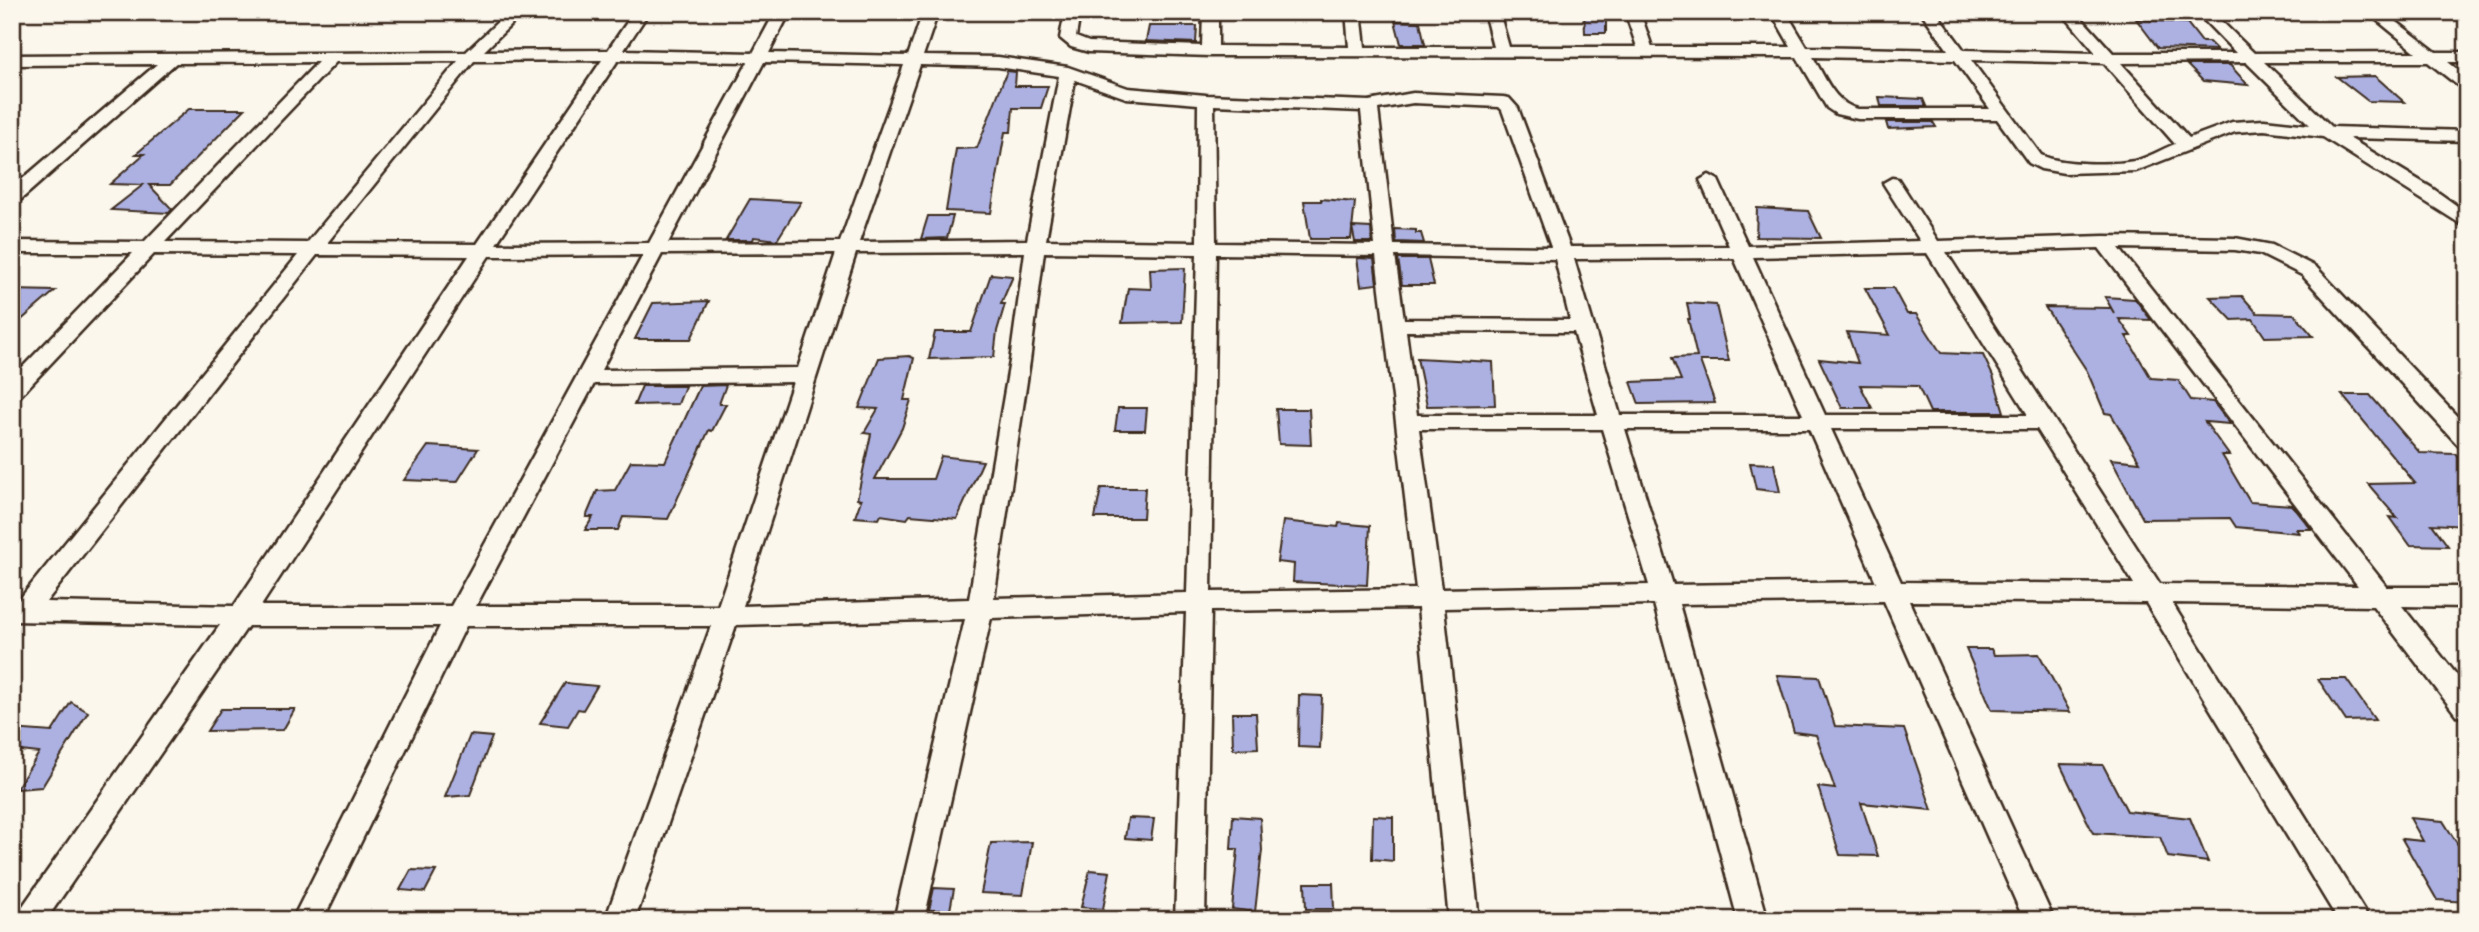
<svg xmlns="http://www.w3.org/2000/svg" width="2479" height="932" font-family="Itim,sans-serif">
<style>
.building{fill:#acb1e2;stroke:#3b2a1e;stroke-width:2}
.lines{fill:none;stroke-linecap:round;stroke-linejoin:round}
.minor-casing{stroke:#3b2a1e;stroke-width:5}
.minor{fill:#fbf7ec;fill-rule:evenodd}
</style>
<rect width="100%" height="100%" fill="#fbf7ec"/>
<filter id="ink" filterUnits="userSpaceOnUse"><feTurbulence type="fractalNoise" baseFrequency=".0143" numOctaves="2"/><feDisplacementMap in="SourceGraphic" scale="14" xChannelSelector="R" yChannelSelector="G"/><feConvolveMatrix kernelMatrix="1 2 1 2 8 2 1 2 1" color-interpolation-filters="sRGB"/></filter>
<g filter="url(#ink)">
<g class="building">
<polygon points="1584,12 1606,12 1606,33 1585,33"/>
<polygon points="2136,19 2187,23 2202,42 2209,42 2217,50 2158,48"/>
<polygon points="1395,21 1420,22 1425,44 1401,44"/>
<polygon points="1149,26 1197,26 1196,43 1146,41"/>
<polygon points="2187,65 2230,65 2248,85 2203,81"/>
<polygon points="1007,71 1016,72 1015,86 1048,86 1041,108 1013,108 1011,132 1005,132 991,213 946,211 956,149 977,148"/>
<polygon points="2375,76 2404,102 2368,101 2337,77"/>
<polygon points="1879,97 1923,99 1926,106 1881,106"/>
<polygon points="189,109 245,109 170,185 149,185 172,209 169,213 111,210 143,185 110,184 144,154 136,154"/>
<polygon points="1886,122 1933,122 1936,127 1888,129"/>
<polygon points="750,199 801,202 777,240 754,237 753,240 726,240"/>
<polygon points="1321,199 1355,202 1351,239 1310,239 1304,201 1321,201"/>
<polygon points="1757,208 1808,211 1821,238 1756,237"/>
<polygon points="928,216 953,216 947,238 921,239"/>
<polygon points="1352,227 1371,228 1372,242 1355,242"/>
<polygon points="1395,229 1416,230 1416,233 1421,233 1424,243 1396,242"/>
<polygon points="1357,258 1374,259 1377,284 1361,286"/>
<polygon points="1398,259 1428,259 1434,285 1402,285"/>
<polygon points="1185,268 1182,322 1122,323 1128,288 1151,289 1150,269"/>
<polygon points="991,274 1013,276 1001,304 1005,304 997,331 994,357 929,359 935,332 971,332"/>
<polygon points="1865,288 1893,288 1907,314 1916,314 1941,353 1983,355 1993,376 2004,412 1930,412 1918,386 1860,385 1872,408 1842,408 1819,359 1858,363 1847,332 1890,335"/>
<polygon points="12,290 55,291 12,328"/>
<polygon points="2242,296 2257,313 2294,314 2313,336 2265,337 2253,319 2232,320 2210,297"/>
<polygon points="2105,297 2135,299 2151,320 2119,319 2131,336 2126,336 2151,378 2178,380 2191,400 2213,402 2230,424 2205,422 2229,455 2222,455 2250,502 2292,505 2311,529 2296,529 2299,533 2236,527 2230,518 2143,519 2111,459 2140,462 2111,414 2105,413 2087,371 2045,307 2111,308 2114,313"/>
<polygon points="709,301 691,339 635,339 653,303"/>
<polygon points="1687,303 1716,305 1729,361 1700,361 1715,403 1639,404 1631,382 1681,380 1672,358 1697,357 1688,319 1690,319"/>
<polygon points="909,356 914,358 904,400 911,400 902,428 875,479 933,479 941,456 983,461 957,519 910,515 907,519 881,515 879,519 855,517 861,500 857,499 871,434 864,433 878,409 859,408 879,358"/>
<polygon points="1417,358 1493,362 1495,405 1427,406"/>
<polygon points="726,385 719,404 726,404 712,431 709,430 668,519 623,517 618,530 585,530 593,517 586,517 597,491 615,490 631,461 665,462 700,386"/>
<polygon points="642,386 685,386 678,404 634,405"/>
<polygon points="2342,395 2370,395 2420,453 2456,454 2467,467 2467,526 2432,524 2448,546 2410,545 2390,517 2397,518 2368,484 2415,483"/>
<polygon points="1118,408 1147,408 1145,430 1115,430"/>
<polygon points="1276,409 1309,409 1311,445 1279,444"/>
<polygon points="428,446 478,449 457,482 404,480"/>
<polygon points="1750,463 1774,464 1780,492 1756,489"/>
<polygon points="1101,488 1145,488 1143,518 1095,518"/>
<polygon points="1283,521 1338,527 1339,523 1370,526 1367,585 1293,582 1294,564 1277,562"/>
<polygon points="1966,649 1991,649 1994,655 2039,654 2070,712 1992,710"/>
<polygon points="1777,675 1819,677 1835,726 1904,729 1932,810 1861,803 1878,856 1840,855 1818,787 1835,789 1816,735 1794,732"/>
<polygon points="2318,679 2346,679 2375,720 2346,721"/>
<polygon points="565,683 597,686 583,710 578,709 568,726 540,723"/>
<polygon points="1299,695 1322,696 1320,748 1298,747"/>
<polygon points="71,702 88,712 42,787 16,789 39,753 12,750 12,729 52,732"/>
<polygon points="221,709 295,709 283,730 207,731"/>
<polygon points="1232,713 1256,713 1258,748 1233,749"/>
<polygon points="470,735 492,737 470,795 445,797"/>
<polygon points="2060,764 2103,765 2127,811 2190,818 2208,862 2168,857 2160,837 2093,833"/>
<polygon points="1233,816 1260,818 1262,850 1255,912 1232,909 1238,849 1231,849"/>
<polygon points="1373,816 1393,817 1393,861 1372,859"/>
<polygon points="1128,818 1154,819 1151,840 1125,838"/>
<polygon points="2410,818 2443,821 2467,859 2467,902 2437,900 2402,839 2423,841"/>
<polygon points="1032,842 1023,895 981,893 991,843"/>
<polygon points="411,870 436,871 425,892 400,890"/>
<polygon points="1090,870 1110,872 1103,909 1081,907"/>
<polygon points="1305,883 1333,883 1334,909 1306,909"/>
<polygon points="934,888 954,889 950,910 929,910"/>
</g>
<g class="lines">
<g class="minor-casing">
<g id="minor">
<path d="M 508,12 L 524,12 L 484,51 L 608,50 L 634,12 L 649,12 L 624,50 L 753,53 L 775,12 L 790,12 L 769,53 L 908,56 L 923,12 L 938,12 L 923,56 L 998,57 L 1068,67 L 1128,88 L 1206,95 L 1369,101 L 1413,93 L 1503,97 L 1509,98 L 1518,108 L 1570,247 L 1729,246 L 1700,180 L 1709,175 L 1718,180 L 1748,246 L 1920,241 L 1883,183 L 1892,178 L 1898,179 L 1938,241 L 2104,236 L 2235,238 L 2272,245 L 2316,267 L 2467,427 L 2467,449 L 2459,446 L 2302,275 L 2260,254 L 2235,250 L 2119,248 L 2387,587 L 2467,587 L 2467,607 L 2402,606 L 2467,688 L 2467,719 L 2457,716 L 2373,606 L 2172,603 L 2370,920 L 2338,920 L 2146,603 L 1909,601 L 2054,920 L 2024,920 L 1884,601 L 1679,604 L 1768,920 L 1738,920 L 1654,604 L 1444,608 L 1479,920 L 1449,920 L 1418,608 L 1211,611 L 1205,920 L 1175,920 L 1186,612 L 991,618 L 924,920 L 894,920 L 965,619 L 736,625 L 635,920 L 605,920 L 711,626 L 466,626 L 323,920 L 292,920 L 440,626 L 248,626 L 46,920 L 13,920 L 220,625 L 12,621 L 12,601 L 18,601 L 298,255 L 154,254 L 20,396 L 12,398 L 12,378 L 133,253 L 12,253 L 12,241 L 144,242 L 318,62 L 176,63 L 18,202 L 12,203 L 12,188 L 157,64 L 12,65 L 12,55 L 466,52 ZM 602,60 L 477,244 L 327,243 L 474,61 ZM 618,60 L 748,62 L 649,243 L 496,244 ZM 458,61 L 307,243 L 165,242 L 336,62 ZM 764,62 L 904,65 L 840,242 L 668,243 ZM 920,65 L 998,67 L 1059,76 L 1027,240 L 859,242 ZM 1075,80 L 1126,98 L 1198,104 L 1197,242 L 1046,240 ZM 1413,103 L 1499,107 L 1502,110 L 1551,247 L 1394,245 L 1378,109 ZM 1214,105 L 1361,111 L 1375,245 L 1216,243 ZM 2099,248 L 2358,586 L 2160,584 L 1946,252 ZM 1025,252 L 1010,361 L 969,599 L 743,606 L 856,253 ZM 1044,252 L 1197,254 L 1187,593 L 994,598 L 1030,361 ZM 836,253 L 798,368 L 601,370 L 662,254 ZM 1927,253 L 2028,415 L 1825,415 L 1753,257 ZM 1216,254 L 1376,256 L 1416,589 L 1211,592 ZM 317,255 L 469,256 L 234,606 L 46,602 ZM 643,255 L 451,606 L 261,606 L 489,256 ZM 1395,256 L 1555,259 L 1570,320 L 1404,319 ZM 1734,258 L 1803,415 L 1620,415 L 1574,259 ZM 1406,331 L 1574,332 L 1598,415 L 1417,415 ZM 793,382 L 718,606 L 476,606 L 594,384 ZM 1419,429 L 1602,429 L 1649,585 L 1441,589 ZM 1625,429 L 1809,429 L 1876,582 L 1673,585 ZM 1831,429 L 2037,429 L 2134,584 L 1901,582 Z"/>
<path d="M 1065,12 L 1080,12 L 1076,37 L 1089,42 L 1202,46 L 1203,12 L 1218,12 L 1218,46 L 1349,47 L 1346,12 L 1361,12 L 1365,47 L 1493,47 L 1484,12 L 1499,12 L 1509,47 L 1637,47 L 1625,12 L 1640,12 L 1652,47 L 1791,47 L 1771,12 L 1786,12 L 1807,47 L 1948,50 L 1921,12 L 1936,12 L 1964,50 L 2096,53 L 2061,12 L 2076,12 L 2113,53 L 2236,53 L 2196,12 L 2212,12 L 2254,53 L 2416,52 L 2367,12 L 2384,12 L 2436,52 L 2467,52 L 2467,62 L 2448,62 L 2467,77 L 2467,90 L 2461,88 L 2428,62 L 2264,62 L 2332,127 L 2467,131 L 2467,141 L 2349,138 L 2432,188 L 2467,213 L 2467,228 L 2323,137 L 2264,130 L 2235,132 L 2136,171 L 2064,173 L 2041,169 L 2029,163 L 1997,119 L 1858,119 L 1836,114 L 1827,108 L 1797,57 L 1210,56 L 1089,52 L 1071,47 L 1060,38 ZM 1813,57 L 1955,60 L 1990,109 L 1858,109 C 1834,103 1825,77 1813,57 ZM 1971,60 L 2104,63 L 2175,144 C 2162,149 2148,158 2134,161 C 2113,165 2060,165 2041,155 ZM 2246,62 L 2310,125 L 2264,120 L 2232,122 L 2189,138 L 2121,63 Z"/>
</g>
</g>
<use href="#minor" class="minor"/>
</g>
</g>
<rect width="2479" height="932" fill="none" stroke="#fbf7ec" stroke-width="42"/>
<rect x="21" y="21" width="2437" height="890" fill="none" stroke="#3b2a1e" stroke-width="2.5" filter="url(#ink)"/>
</svg>
